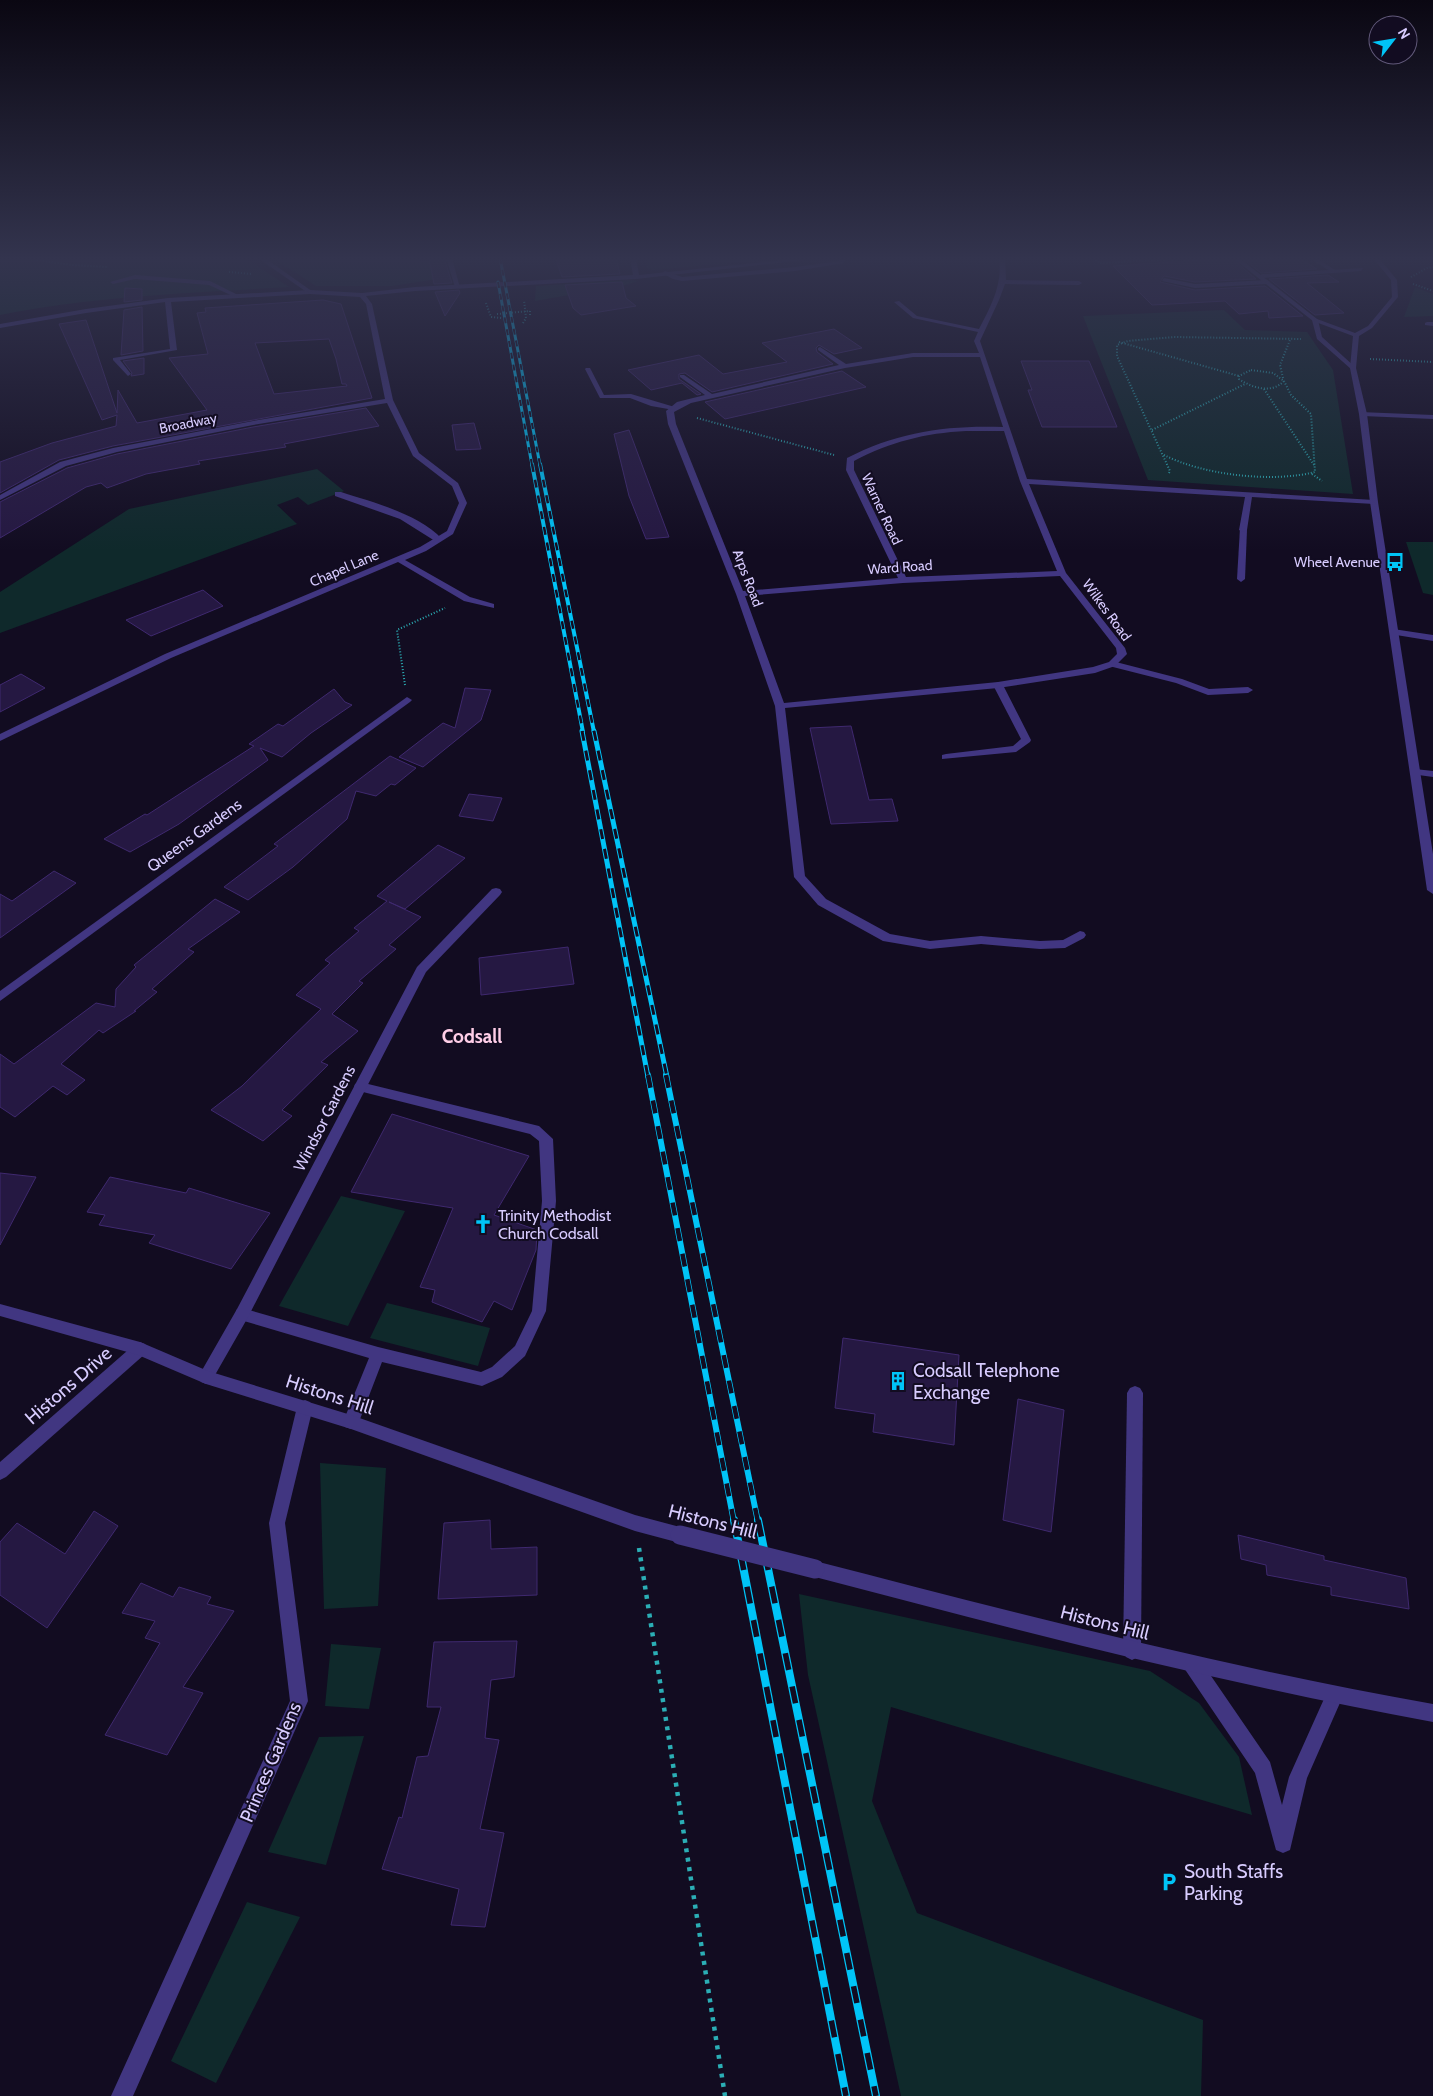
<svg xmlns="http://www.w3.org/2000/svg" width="1433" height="2096" font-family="Cabin,sans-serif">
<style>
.green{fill:#0f292b}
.building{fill:#251842;stroke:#3f296f;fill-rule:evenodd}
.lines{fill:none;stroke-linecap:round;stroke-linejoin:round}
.path-far1{stroke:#2baeb5;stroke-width:2;stroke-dasharray:1 2;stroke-linecap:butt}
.path{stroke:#2baeb5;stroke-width:4.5;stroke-dasharray:4 5.5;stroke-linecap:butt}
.service{fill:#413681;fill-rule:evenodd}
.minor{fill:#413681;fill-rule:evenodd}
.tertiary{fill:#413681;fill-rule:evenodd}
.rail-far4-casing{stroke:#00c4f7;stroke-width:3}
.rail-far3-casing{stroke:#00c4f7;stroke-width:4}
.rail-far2-casing{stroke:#00c4f7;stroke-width:5}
.rail-far1-casing{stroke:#00c4f7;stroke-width:6}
.rail-casing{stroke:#00c4f7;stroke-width:8}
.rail-far4{stroke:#120c21;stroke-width:2;stroke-dasharray:6;stroke-linecap:butt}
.rail-far3{stroke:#120c21;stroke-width:2.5;stroke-dasharray:8;stroke-linecap:butt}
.rail-far2{stroke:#120c21;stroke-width:3;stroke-dasharray:10;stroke-linecap:butt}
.rail-far1{stroke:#120c21;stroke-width:4.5;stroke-dasharray:13;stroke-linecap:butt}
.rail{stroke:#120c21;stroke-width:5.5;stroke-dasharray:17;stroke-linecap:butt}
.path-bridge{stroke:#2baeb5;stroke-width:2;stroke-dasharray:1 2;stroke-linecap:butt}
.tertiary-bridge{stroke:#413681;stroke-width:19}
.labels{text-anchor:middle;stroke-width:4;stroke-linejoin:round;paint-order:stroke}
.far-street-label{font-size:14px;fill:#d8ccff;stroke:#120c21}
.far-poi-label{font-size:14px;fill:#d8ccff;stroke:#120c21;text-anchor:end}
.street-label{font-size:16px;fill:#d8ccff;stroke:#120c21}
.poi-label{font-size:16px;fill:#d8ccff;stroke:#120c21;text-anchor:start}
.quarter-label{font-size:19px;font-weight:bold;fill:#ffcee8;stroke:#120c21}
.near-poi-label{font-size:19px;fill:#d8ccff;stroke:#120c21;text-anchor:start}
.near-street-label{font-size:19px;fill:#d8ccff;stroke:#120c21}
</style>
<rect width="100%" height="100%" fill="#120c21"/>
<g class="green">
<path d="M 0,258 L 242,258 L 253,263 L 289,287 C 192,293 95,296 0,315 Z"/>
<polygon points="273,258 415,258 416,260 432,262 444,278 392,286 316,286"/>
<polygon points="648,258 784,258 653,270 647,268"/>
<polygon points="629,280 638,281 626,285 535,301 536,286"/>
<polygon points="1415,287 1433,294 1433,316 1404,317"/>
<polygon points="1224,310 1245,330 1307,332 1333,370 1353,494 1148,480 1083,316"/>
<polygon points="317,469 344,491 308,505 298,497 277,505 297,524 0,633 0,592 129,509"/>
<polygon points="1406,542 1433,542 1433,595 1423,593"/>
<polygon points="341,1196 405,1211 348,1326 279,1306"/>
<polygon points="387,1303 490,1328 478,1366 370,1338"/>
<polygon points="320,1463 386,1468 378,1606 324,1609"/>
<polygon points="799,1594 1150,1671 1199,1703 1239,1757 1252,1815 891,1707 872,1801 917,1913 1203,2020 1201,2096 901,2096 808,1675"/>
<polygon points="331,1644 381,1648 369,1709 325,1706"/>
<polygon points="364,1736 326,1865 268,1852 319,1737"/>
<polygon points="247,1902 300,1917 216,2083 171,2061"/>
</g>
<g class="building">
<polygon points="429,258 444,258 452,283 434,284"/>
<polygon points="586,258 616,258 620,274 562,277 556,260"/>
<polygon points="1231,258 1256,279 1195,282 1164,276 1160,282 1195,290 1265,286 1303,316 1269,318 1268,311 1239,314 1225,301 1152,305 1113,266"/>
<polygon points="1242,258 1299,258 1317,269 1261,273"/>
<polygon points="1328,275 1339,282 1307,283 1344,313 1315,315 1269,279"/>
<polygon points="622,282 626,298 636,306 581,315 573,308 565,285"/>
<polygon points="125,288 142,289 142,300 124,302"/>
<polygon points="459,290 460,293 445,316 435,292"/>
<path d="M 323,300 L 341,304 L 372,398 L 113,446 L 59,460 L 0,493 L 0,462 L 52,443 L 116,426 L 117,415 L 102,420 L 59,324 L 86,320 L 117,413 L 118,390 L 137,423 L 207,410 L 169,358 L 208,354 L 197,313 L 206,312 L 205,308 ZM 329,339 L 336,359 L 342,384 L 346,384 L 347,386 L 274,394 L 255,343 Z"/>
<polygon points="142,307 143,351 121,355 124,310"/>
<polygon points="834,329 862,348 834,354 819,345 816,348 817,352 833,364 712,392 685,373 679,374 679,379 701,394 697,395 682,383 651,390 628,370 699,355 723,374 787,362 762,343"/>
<polygon points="144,358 144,374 131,376 132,373 123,361"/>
<polygon points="1021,361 1089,361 1117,427 1042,427 1028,390 1032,390"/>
<polygon points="842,371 866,387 725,419 705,402"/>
<polygon points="366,408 379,426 284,444 286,447 198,461 200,464 146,474 107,488 101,483 86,487 0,538 0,502 67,468 117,454 253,427"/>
<polygon points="474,423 481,449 456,450 452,425"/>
<polygon points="629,430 669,537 646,539 629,496 614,434"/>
<polygon points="203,590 223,606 151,636 126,620"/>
<polygon points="21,674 45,688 0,712 0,685"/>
<polygon points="465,688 491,690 481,720 423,767 399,757 443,723 455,728"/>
<polygon points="334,689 345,702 352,705 311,733 282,757 260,748 268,760 179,824 130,852 104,839 145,814 147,815 254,746 249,744 278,724 283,726"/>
<polygon points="851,726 869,800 892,799 898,821 831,824 810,728"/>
<polygon points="390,756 416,768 395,785 391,784 376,796 356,791 347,819 293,867 248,900 224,887 278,846 274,844"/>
<polygon points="469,794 502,798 493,821 459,816"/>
<polygon points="438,845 465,858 405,909 389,902 421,917 389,945 396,949 359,981 363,983 332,1014 358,1031 321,1062 328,1065 282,1110 292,1116 263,1141 211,1110 242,1086 321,1009 296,995 330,963 325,960 359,931 354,928 387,901 377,896"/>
<polygon points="54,871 76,883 0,938 0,894 12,901"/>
<polygon points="215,899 240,912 188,949 194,952 152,989 157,992 134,1011 136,1011 103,1033 99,1030 61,1064 85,1080 67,1095 53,1086 15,1117 0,1107 0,1054 14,1064 96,1003 115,1007 116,989 136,967 134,965"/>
<polygon points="568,947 574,984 481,995 479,958"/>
<polygon points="392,1114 529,1156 494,1215 537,1230 536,1250 512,1310 494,1301 482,1322 432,1302 435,1290 420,1287 453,1208 351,1192"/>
<polygon points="0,1173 36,1177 0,1245"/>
<polygon points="110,1177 186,1193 189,1188 270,1213 231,1269 149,1243 155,1235 99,1225 105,1215 87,1212"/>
<polygon points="843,1338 959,1355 954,1445 873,1432 875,1414 835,1408"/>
<polygon points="1018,1399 1064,1410 1051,1532 1003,1520"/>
<polygon points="94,1511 118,1526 47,1628 0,1595 0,1542 17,1523 65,1554"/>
<polygon points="490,1520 491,1549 537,1547 537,1595 438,1599 444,1523"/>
<polygon points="1238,1535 1324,1556 1324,1560 1406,1578 1409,1609 1331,1595 1331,1587 1267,1575 1266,1565 1241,1559"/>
<polygon points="141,1583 173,1597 179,1587 211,1597 207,1604 234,1611 183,1687 203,1693 167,1755 105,1735 160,1643 145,1638 155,1621 122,1613"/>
<polygon points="517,1641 514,1677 491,1680 485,1738 499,1740 480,1829 504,1833 485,1927 451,1925 459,1889 382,1869 399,1817 402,1818 417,1757 428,1756 441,1707 427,1707 434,1642"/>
</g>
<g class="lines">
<g class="path-far1">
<polyline points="22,258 72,265 108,267"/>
<polyline points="1093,258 1100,263 1200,258"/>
<polyline points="229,272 252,274"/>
<polyline points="1411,277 1427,268 1433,267"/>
<polyline points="1413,284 1433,291"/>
<polyline points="486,303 491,317 502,318"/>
<polyline points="530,311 530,315"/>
<polyline points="523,323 526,318 524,300"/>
<polyline points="1119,342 1239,376"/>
<polyline points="1370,359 1433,362"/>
<path d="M 1251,370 L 1273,373 L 1284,381 C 1272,394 1252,388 1239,379 L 1239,376 Z"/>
<polyline points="1283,378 1280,365 1290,340"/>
<polyline points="1264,389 1314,465"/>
<polyline points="697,418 834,455"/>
<polyline points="1152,430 1245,384"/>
<path d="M 1164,455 C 1203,475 1272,483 1315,472 L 1311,414 L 1291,395 L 1284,381"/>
<polyline points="1169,473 1170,471 1117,356 1117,345 1128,341 1174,337 1301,339"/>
<polyline points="1312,474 1322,481"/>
<polyline points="405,685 397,630 445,608"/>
</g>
<polyline class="path" points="639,1548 725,2096"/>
<g class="service">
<polygon points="258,258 265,258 313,292 308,293"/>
<polygon points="446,258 452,258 460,288 455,287"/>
<polygon points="840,258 846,258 844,263 795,271 682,281 673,279 662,273 665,271 682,277 795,267 839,261"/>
<polygon points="1309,258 1316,258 1335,270 1330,271"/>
<polygon points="135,275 210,281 240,296 235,297 209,285 135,279 113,284 110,282"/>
<polygon points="1315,318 1318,320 1322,337 1355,367 1355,369 1351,369 1317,339 1312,320"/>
<polygon points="586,368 590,368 604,395 631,394 678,408 674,410 651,406 630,398 600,398 585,369"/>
<path d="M 335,492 L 341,492 C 372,502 419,514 442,539 L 435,541 L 400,519 L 335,496 Z"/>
<polygon points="1240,528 1247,530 1245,579 1241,582 1237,579"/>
<polygon points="1393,629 1433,635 1433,641 1390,634 1390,630"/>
<polygon points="1112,661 1182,679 1209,689 1248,687 1253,690 1248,693 1208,695 1176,683 1109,666 1107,664"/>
<polygon points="998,682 1003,685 1031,740 1030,742 1016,752 942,759 942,755 946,754 1013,746 1021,739 993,685"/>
<polygon points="1080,931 1084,932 1086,935 1084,938 1065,948 1040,949 981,944 975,940 981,936 1040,941 1063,940"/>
<polygon points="360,1082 539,1126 553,1139 556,1201 546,1311 525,1356 502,1377 482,1386 382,1362 357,1427 351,1429 345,1427 343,1422 369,1358 237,1319 235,1314 237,1309 242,1308 378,1347 481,1372 492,1367 515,1346 532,1311 542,1201 539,1141 530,1134 355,1090 354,1087 355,1084"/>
<polygon points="1135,1386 1140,1388 1143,1393 1141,1651 1138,1657 1132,1660 1126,1657 1123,1651 1127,1393 1130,1388"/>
<polygon points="1191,1656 1197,1659 1209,1673 1270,1762 1282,1805 1289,1777 1328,1690 1334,1687 1340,1690 1343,1696 1307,1778 1290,1850 1283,1853 1276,1850 1255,1773 1182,1665 1185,1659"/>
</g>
<g class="minor">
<polygon points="630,258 636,258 639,275 804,258 822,258 636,279 415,291 366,296 372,304 393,400 419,453 458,483 467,503 453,534 426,551 405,560 470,597 494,604 494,608 464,601 398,562 171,658 0,741 0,734 165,654 420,547 447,531 459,503 452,486 413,456 387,403 253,425 117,452 66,466 0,500 0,495 60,462 113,448 253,421 385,399 366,304 360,297 310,294 171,302 177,350 120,360 131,374 128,376 113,360 113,358 170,349 165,302 86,313 0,328 0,324 86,309 168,298 310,290 362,293 415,287 633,275"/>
<path d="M 999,258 L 1005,258 L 1006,280 L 1079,281 L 1082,283 L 1079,285 L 1005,284 L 999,300 L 980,341 L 1027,479 L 1374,500 L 1378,502 L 1374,504 L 1252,497 L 1247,530 L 1243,532 L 1239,530 L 1245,497 L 1029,484 L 1066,573 L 1125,648 L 1127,654 L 1115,666 L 1095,673 L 998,688 L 785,708 L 805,876 L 826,899 L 890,934 L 930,941 L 981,936 L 987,940 L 981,944 L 930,949 L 883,941 L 818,905 L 794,877 L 775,706 L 736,594 L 668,424 L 666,411 L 677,402 L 705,395 L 680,377 L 680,375 L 684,375 L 712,394 L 839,365 L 818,350 L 818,348 L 820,347 L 846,364 L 913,353 L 979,353 L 974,341 L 978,332 L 913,318 L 894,302 L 899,301 L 917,316 L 979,329 C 991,306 1003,284 999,258 ZM 913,357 L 980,357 L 1003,427 C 947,425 897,432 847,458 L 846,470 L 898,578 L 743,591 L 676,424 L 674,412 L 691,403 L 845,368 ZM 966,431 L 1004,431 L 1020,481 L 1057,571 L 906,577 L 854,470 L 854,461 C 890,442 925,433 966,431 ZM 1060,576 L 1116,648 L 1117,654 L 1109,662 L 1093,667 L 998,682 L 784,703 L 745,596 L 903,583 Z"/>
<polygon points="1363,268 1361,271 1262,278 1259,276 1262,274"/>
<polygon points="1164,278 1195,284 1267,280 1270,282 1267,284 1195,288 1162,281"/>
<polygon points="1427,322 1433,322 1433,326 1425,325 1425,323"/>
<polygon points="1360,412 1433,415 1433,419 1363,416 1359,414"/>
<polygon points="407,697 412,700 410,702 0,1001 0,991"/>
<polygon points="1415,769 1433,771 1433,777 1411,774 1411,770"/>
<polygon points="496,888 500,889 502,892 500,895 426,972 247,1319 211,1382 206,1384 201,1382 198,1377 201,1372 237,1309 417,967 492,889"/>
<polygon points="140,1342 145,1344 148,1349 145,1354 6,1477 0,1480 0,1462 135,1344"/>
<polygon points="305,1400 310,1402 313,1407 285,1523 308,1701 133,2096 111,2096 290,1701 269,1523 297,1407 300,1402"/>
</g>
<g class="tertiary">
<polygon points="1233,258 1239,258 1317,319 1355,333 1368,326 1392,297 1391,280 1373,258 1379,258 1397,280 1398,297 1372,328 1359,336 1356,368 1367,414 1378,502 1433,854 1433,894 1427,890 1370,502 1359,414 1350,368 1353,336 1313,321"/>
<polygon points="0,1304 140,1342 208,1371 351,1415 635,1515 680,1527 686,1529 688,1535 686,1541 680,1543 635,1531 351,1429 206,1384 138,1355 0,1316"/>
<path d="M 815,1561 C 1020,1614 1224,1667 1433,1704 L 1433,1722 C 1224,1684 1020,1631 815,1577 L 809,1575 L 807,1569 L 809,1563 Z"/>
</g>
<g class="rail-far4-casing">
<g id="rail-far4">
<polyline points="500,258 540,465"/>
<polyline points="498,282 532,465"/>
</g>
</g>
<g class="rail-far3-casing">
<g id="rail-far3">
<polyline points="532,464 583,732"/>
<polyline points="540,464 594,732"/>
</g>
</g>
<g class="rail-far2-casing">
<g id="rail-far2">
<polyline points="582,731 648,1077"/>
<polyline points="594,731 667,1077"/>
</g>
</g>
<g class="rail-far1-casing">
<g id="rail-far1">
<polyline points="648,1075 734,1522"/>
<polyline points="666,1075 758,1522"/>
</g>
</g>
<g class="rail-casing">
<g id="rail">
<polyline points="734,1520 846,2096"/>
<polyline points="758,1520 876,2096"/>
</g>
</g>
<use href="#rail-far4" class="rail-far4"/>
<use href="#rail-far3" class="rail-far3"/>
<use href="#rail-far2" class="rail-far2"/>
<use href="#rail-far1" class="rail-far1"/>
<use href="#rail" class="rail"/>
<polyline class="path-bridge" points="497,314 530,311"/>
<polyline class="tertiary-bridge" points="680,1535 815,1569"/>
</g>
<linearGradient id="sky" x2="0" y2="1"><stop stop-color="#0a0712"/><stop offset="0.47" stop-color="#33344e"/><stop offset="1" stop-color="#33344e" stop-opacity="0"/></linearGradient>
<rect width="1433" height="551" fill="url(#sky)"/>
<defs>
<g id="bus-bare" transform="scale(1.5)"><path d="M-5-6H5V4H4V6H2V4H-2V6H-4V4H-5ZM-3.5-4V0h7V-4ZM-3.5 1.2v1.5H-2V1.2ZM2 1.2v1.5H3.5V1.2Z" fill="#00c4f7" stroke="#120c21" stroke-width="2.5" paint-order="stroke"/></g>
<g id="church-bare" transform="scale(1.5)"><path d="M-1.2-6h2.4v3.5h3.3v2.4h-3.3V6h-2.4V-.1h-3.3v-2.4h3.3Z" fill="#00c4f7" stroke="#120c21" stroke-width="2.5" paint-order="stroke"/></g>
<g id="building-bare" transform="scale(1.5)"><path d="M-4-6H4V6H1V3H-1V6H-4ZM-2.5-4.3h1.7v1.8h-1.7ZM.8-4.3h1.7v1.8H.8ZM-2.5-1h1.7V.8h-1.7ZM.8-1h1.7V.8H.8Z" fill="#00c4f7" stroke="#120c21" stroke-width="2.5" paint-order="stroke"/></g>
<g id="parking-bare" transform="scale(1.5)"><path d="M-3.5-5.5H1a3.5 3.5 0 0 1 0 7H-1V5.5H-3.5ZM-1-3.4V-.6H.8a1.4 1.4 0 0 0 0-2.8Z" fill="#00c4f7" stroke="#120c21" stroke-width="2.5" paint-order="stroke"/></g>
</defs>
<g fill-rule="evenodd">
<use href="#bus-bare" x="1395" y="562"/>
<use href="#church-bare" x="483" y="1224"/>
<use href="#building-bare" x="898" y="1381"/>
<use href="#parking-bare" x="1169" y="1882"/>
</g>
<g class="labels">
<g class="far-street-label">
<text transform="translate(188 423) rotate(-11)" y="5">Broadway</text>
<text transform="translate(882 509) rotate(65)" y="5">Warner Road</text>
<text transform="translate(900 567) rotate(-4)" y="5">Ward Road</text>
<text transform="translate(344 568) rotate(-23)" y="5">Chapel Lane</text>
<text transform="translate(748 578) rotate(69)" y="5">Arps Road</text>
<text transform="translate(1107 610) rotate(54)" y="5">Wilkes Road</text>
</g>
<g class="far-poi-label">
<text x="1380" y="567">Wheel Avenue</text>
</g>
<g class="street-label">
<text transform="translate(194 835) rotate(-36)" y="6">Queens Gardens</text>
<text transform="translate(324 1118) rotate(-63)" y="6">Windsor Gardens</text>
</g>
<g class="poi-label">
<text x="498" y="1221">Trinity Methodist<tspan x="498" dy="18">Church Codsall</tspan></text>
</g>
<g class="quarter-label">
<text x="472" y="1043">Codsall</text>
</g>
<g class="near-poi-label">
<text x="913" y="1377">Codsall Telephone<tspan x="913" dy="22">Exchange</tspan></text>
<text x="1184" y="1878">South Staffs<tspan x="1184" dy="22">Parking</tspan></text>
</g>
<g class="near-street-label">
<text transform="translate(68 1385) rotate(-41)" y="7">Histons Drive</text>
<text transform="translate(330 1394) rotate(18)" y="7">Histons Hill</text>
<text transform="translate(713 1521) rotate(14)" y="7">Histons Hill</text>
<text transform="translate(1105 1622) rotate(14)" y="7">Histons Hill</text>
<text transform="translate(270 1762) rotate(-67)" y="7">Princes Gardens</text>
</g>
</g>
<g transform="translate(1393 40) rotate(59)"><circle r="24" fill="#120c21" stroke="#61597a"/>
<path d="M0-4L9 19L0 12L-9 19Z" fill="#00c4f7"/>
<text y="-8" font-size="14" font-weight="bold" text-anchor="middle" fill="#d8ccff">N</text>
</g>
</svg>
